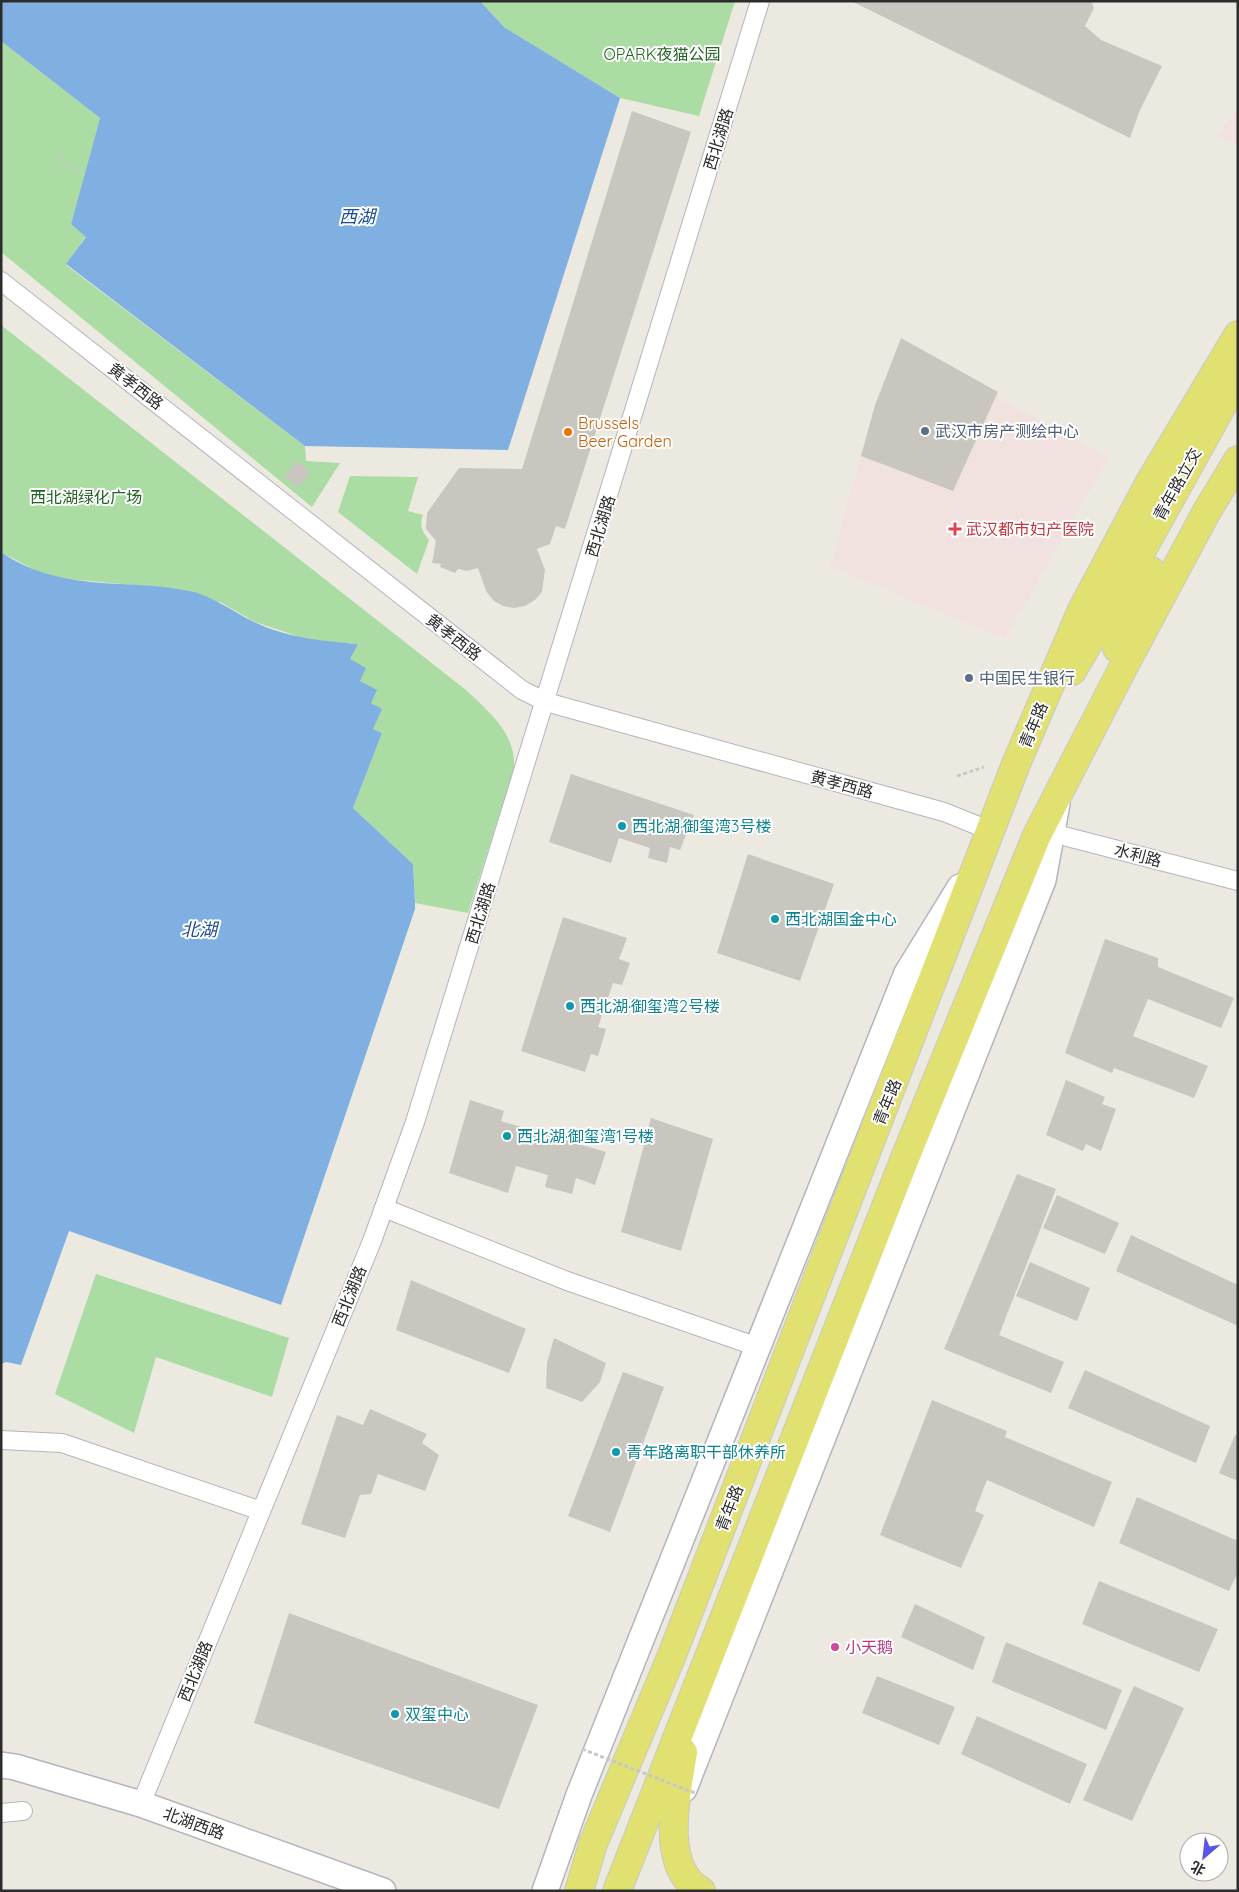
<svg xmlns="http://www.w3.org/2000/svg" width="1239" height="1892" font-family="Quicksand,'Noto Sans SC',sans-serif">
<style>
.medical{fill:#f1e2df}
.green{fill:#aadca4}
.water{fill:#80b0e1}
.building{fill:#c8c6bf}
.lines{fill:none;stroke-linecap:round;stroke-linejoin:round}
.street-casing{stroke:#b4b4be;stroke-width:20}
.secondary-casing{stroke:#b4b4be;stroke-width:28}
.primary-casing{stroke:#c8c8c8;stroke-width:30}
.path{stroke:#c8c8c8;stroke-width:3;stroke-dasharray:4 2.5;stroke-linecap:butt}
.street{stroke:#fff;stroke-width:18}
.secondary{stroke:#fff;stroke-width:25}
.primary{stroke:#e0e171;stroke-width:28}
.path-bridge{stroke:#c8c8c8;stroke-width:3;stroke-dasharray:4 2.5;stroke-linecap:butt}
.service-dot{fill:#5c6f8a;stroke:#fff;stroke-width:2}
.food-dot{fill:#e8710a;stroke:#fff;stroke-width:2}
.health-dot{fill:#e0444e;stroke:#fff;stroke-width:2}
.culture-dot{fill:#0f9aa8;stroke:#fff;stroke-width:2}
.hotel-dot{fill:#d1479c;stroke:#fff;stroke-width:2}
.labels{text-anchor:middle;stroke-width:4;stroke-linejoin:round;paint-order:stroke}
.park-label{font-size:16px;fill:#246225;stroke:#fff}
.street-label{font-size:16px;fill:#2c2c2c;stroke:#fff}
.food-label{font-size:16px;fill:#c56008;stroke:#fff;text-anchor:start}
.service-label{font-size:16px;fill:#4e5e75;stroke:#fff;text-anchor:start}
.health-label{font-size:16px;fill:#be3a42;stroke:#fff;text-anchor:start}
.culture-label{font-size:16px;fill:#0d838f;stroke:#fff;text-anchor:start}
.hotel-label{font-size:16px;fill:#b23c85;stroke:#fff;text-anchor:start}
.water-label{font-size:18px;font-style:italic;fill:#1e4d8e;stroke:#fff}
</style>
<rect width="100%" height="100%" fill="#eceae0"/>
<g class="medical">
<polygon points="1238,109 1238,146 1216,136"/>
<polygon points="997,397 1109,458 1005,639 830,567 861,456 953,491"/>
</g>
<g class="green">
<polygon points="480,1 735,1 699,116 620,98 504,27"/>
<polygon points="1,41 100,118 71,224 86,236 66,265 305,446 306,461 340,463 312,507 1,252"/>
<path d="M 1,325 L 466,690 C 489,712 516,733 514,768 L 468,913 L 415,903 L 413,864 L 353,808 L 382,733 L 373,729 L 381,709 L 371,703 L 350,659 L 357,644 L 309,640 L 255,622 L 222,603 L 187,590 L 68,579 L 40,573 L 1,552 Z"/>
<path d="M 350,476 L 418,477 L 408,511 L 423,515 C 419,525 422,531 429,540 L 417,574 L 338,512 Z"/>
<polygon points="96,1274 289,1338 272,1397 156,1357 134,1433 55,1394"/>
</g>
<g class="water">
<polygon points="1,1 480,1 504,27 620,98 508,450 305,446 66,264 86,237 71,224 100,118 1,41"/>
<path d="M 1,552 C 59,592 121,579 185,590 C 210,594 232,611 254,622 C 288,638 322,641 358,644 L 350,659 L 366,668 L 360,681 L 377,690 L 371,703 L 382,709 L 373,729 L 382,733 L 353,808 L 413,864 L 415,903 L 415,909 L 281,1305 L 69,1231 L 21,1365 L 6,1362 L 1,1364 Z"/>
</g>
<g class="building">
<polygon points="851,1 1091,1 1094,8 1085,26 1101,40 1162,66 1140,110 1130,138"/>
<polygon points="632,111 691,132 565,529 556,526 550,544 537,549 545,570 542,592 535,600 525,606 514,608 503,606 494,601 486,591 478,568 467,571 458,569 455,573 440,567 441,564 432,563 436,541 426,529 427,513 459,468 522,469"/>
<polygon points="901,338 998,392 953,491 861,456 875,405"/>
<polygon points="297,461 311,472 298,488 284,477"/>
<polygon points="571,774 694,815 680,850 670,847 667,863 648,858 650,848 619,838 611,863 549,842"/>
<polygon points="748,854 834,884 800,981 717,953"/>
<polygon points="563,917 627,938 619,959 630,963 622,985 613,983 598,1027 606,1029 598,1056 591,1054 585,1072 521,1051"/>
<polygon points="1105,939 1158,958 1158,967 1234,998 1221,1028 1148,999 1133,1036 1208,1066 1194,1098 1114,1068 1112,1073 1065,1053"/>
<polygon points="1066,1080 1105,1097 1102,1104 1116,1109 1101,1151 1086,1144 1083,1151 1046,1135"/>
<polygon points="470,1100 504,1111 501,1121 606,1152 595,1185 576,1178 572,1194 545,1187 548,1175 516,1166 508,1193 449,1173"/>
<polygon points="651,1118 713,1139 681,1251 621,1232"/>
<polygon points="1017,1174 1056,1189 999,1335 1064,1362 1051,1393 944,1349"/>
<polygon points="1057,1195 1119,1223 1105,1254 1043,1228"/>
<polygon points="1131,1235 1238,1285 1238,1326 1116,1271"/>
<polygon points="1030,1262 1090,1288 1077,1321 1016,1296"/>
<polygon points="411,1280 526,1329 509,1373 396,1330"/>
<polygon points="554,1338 606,1363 600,1382 582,1402 546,1388 547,1363"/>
<polygon points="1085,1370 1210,1426 1196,1463 1068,1408"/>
<polygon points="623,1372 664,1387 610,1532 568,1516"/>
<polygon points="932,1400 1007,1431 1005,1437 1112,1482 1094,1527 987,1480 975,1511 984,1515 961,1568 880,1535"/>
<polygon points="370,1409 427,1434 422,1443 439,1455 425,1491 378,1474 371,1494 360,1495 345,1538 301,1524 337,1415 363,1425"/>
<polygon points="1235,1435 1238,1436 1238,1481 1219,1473"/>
<polygon points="1137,1497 1238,1541 1238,1572 1229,1591 1119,1543"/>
<polygon points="1099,1581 1218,1629 1199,1672 1082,1624"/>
<polygon points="915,1604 985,1637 973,1670 901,1637"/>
<polygon points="289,1613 538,1705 499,1809 254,1723"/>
<polygon points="1006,1642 1122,1690 1106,1730 992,1682"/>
<polygon points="877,1676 955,1707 939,1745 862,1713"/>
<polygon points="1134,1686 1184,1708 1132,1821 1083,1800"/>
<polygon points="977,1716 1087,1764 1070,1804 961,1754"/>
</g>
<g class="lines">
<g class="street-casing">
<g id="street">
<polyline points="1,281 522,690 546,702 944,812 991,831"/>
<polyline points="1040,835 1052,833 1238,881"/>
<polyline points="384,1208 567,1281 758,1347"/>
<polyline points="1,1440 62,1443 261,1511"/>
<polyline points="141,1804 372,1241 415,1122 760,1"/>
<polyline points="1,1813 23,1811"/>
</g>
</g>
<g class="secondary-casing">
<g id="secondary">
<polyline points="1,1765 15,1767 141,1804 383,1891"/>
<polyline points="684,1789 1043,880 1057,804"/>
<polyline points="545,1891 579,1795 907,973 960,887"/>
</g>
</g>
<g class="primary-casing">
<g id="primary">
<polyline points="1117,648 1135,600 1151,571"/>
<polyline points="1072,671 1118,593 1238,377"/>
<path d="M 683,1752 C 677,1792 658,1866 701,1891"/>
<polyline points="579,1891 593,1844 672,1655 1016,764 1082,610 1150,482 1238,335"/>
<polyline points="617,1891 905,1158 1037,835 1124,666 1207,511 1238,460"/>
</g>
</g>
<g class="path">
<polyline points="59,157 77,172"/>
<polyline points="957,776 984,767"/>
</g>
<use href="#street" class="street"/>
<use href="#secondary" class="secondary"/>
<use href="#primary" class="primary"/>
<polyline class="path-bridge" points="582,1749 695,1793"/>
</g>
<g class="service-dot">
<circle cx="925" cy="431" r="5"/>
<circle cx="969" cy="678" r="5"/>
</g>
<circle class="food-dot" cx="568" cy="432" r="5"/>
<path class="health-dot" d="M952.5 521.5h5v5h5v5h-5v5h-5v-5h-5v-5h5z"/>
<g class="culture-dot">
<circle cx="622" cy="826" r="5"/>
<circle cx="775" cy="919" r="5"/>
<circle cx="570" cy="1006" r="5"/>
<circle cx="507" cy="1136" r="5"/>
<circle cx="616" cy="1452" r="5"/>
<circle cx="395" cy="1714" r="5"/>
</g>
<circle class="hotel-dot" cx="835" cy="1647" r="5"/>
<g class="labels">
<g class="park-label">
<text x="662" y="60">OPARK夜猫公园</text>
<text x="86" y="503">西北湖绿化广场</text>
</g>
<g class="street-label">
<text transform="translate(718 139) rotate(-73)" y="6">西北湖路</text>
<text transform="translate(136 386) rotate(38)" y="6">黄孝西路</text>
<text transform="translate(1177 484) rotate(-61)" y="6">青年路立交</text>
<text transform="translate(600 526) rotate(-73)" y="6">西北湖路</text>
<text transform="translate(454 637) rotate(38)" y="6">黄孝西路</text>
<text transform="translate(1033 725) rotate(-67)" y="6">青年路</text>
<text transform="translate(842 784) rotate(15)" y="6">黄孝西路</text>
<text transform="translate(1138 855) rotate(15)" y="6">水利路</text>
<text transform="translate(480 913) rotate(-73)" y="6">西北湖路</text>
<text transform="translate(887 1102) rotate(-68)" y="6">青年路</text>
<text transform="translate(349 1296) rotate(-68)" y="6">西北湖路</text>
<text transform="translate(729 1508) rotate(-69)" y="6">青年路</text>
<text transform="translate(195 1671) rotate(-68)" y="6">西北湖路</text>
<text transform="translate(194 1823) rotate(20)" y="6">北湖西路</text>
</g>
<g class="food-label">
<text x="578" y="429">Brussels<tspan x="578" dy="18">Beer Garden</tspan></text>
</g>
<g class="service-label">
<text x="935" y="437">武汉市房产测绘中心</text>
<text x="979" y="684">中国民生银行</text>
</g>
<g class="health-label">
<text x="966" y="535">武汉都市妇产医院</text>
</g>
<g class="culture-label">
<text x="632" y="832">西北湖·御玺湾3号楼</text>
<text x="785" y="925">西北湖国金中心</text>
<text x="580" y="1012">西北湖·御玺湾2号楼</text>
<text x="517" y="1142">西北湖·御玺湾1号楼</text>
<text x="626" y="1458">青年路离职干部休养所</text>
<text x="405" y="1720">双玺中心</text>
</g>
<g class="hotel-label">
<text x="845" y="1653">小天鹅</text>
</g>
<g class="water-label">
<text x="357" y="223">西湖</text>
<text x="199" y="936">北湖</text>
</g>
</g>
<rect width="1239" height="1892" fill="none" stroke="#2c2c2c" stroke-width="5"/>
<g transform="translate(1204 1857) rotate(208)"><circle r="24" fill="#ffffff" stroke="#ababab"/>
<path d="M0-4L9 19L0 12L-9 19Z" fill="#5c54e5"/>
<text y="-8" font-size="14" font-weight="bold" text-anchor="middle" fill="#2c2c2c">北</text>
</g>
</svg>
